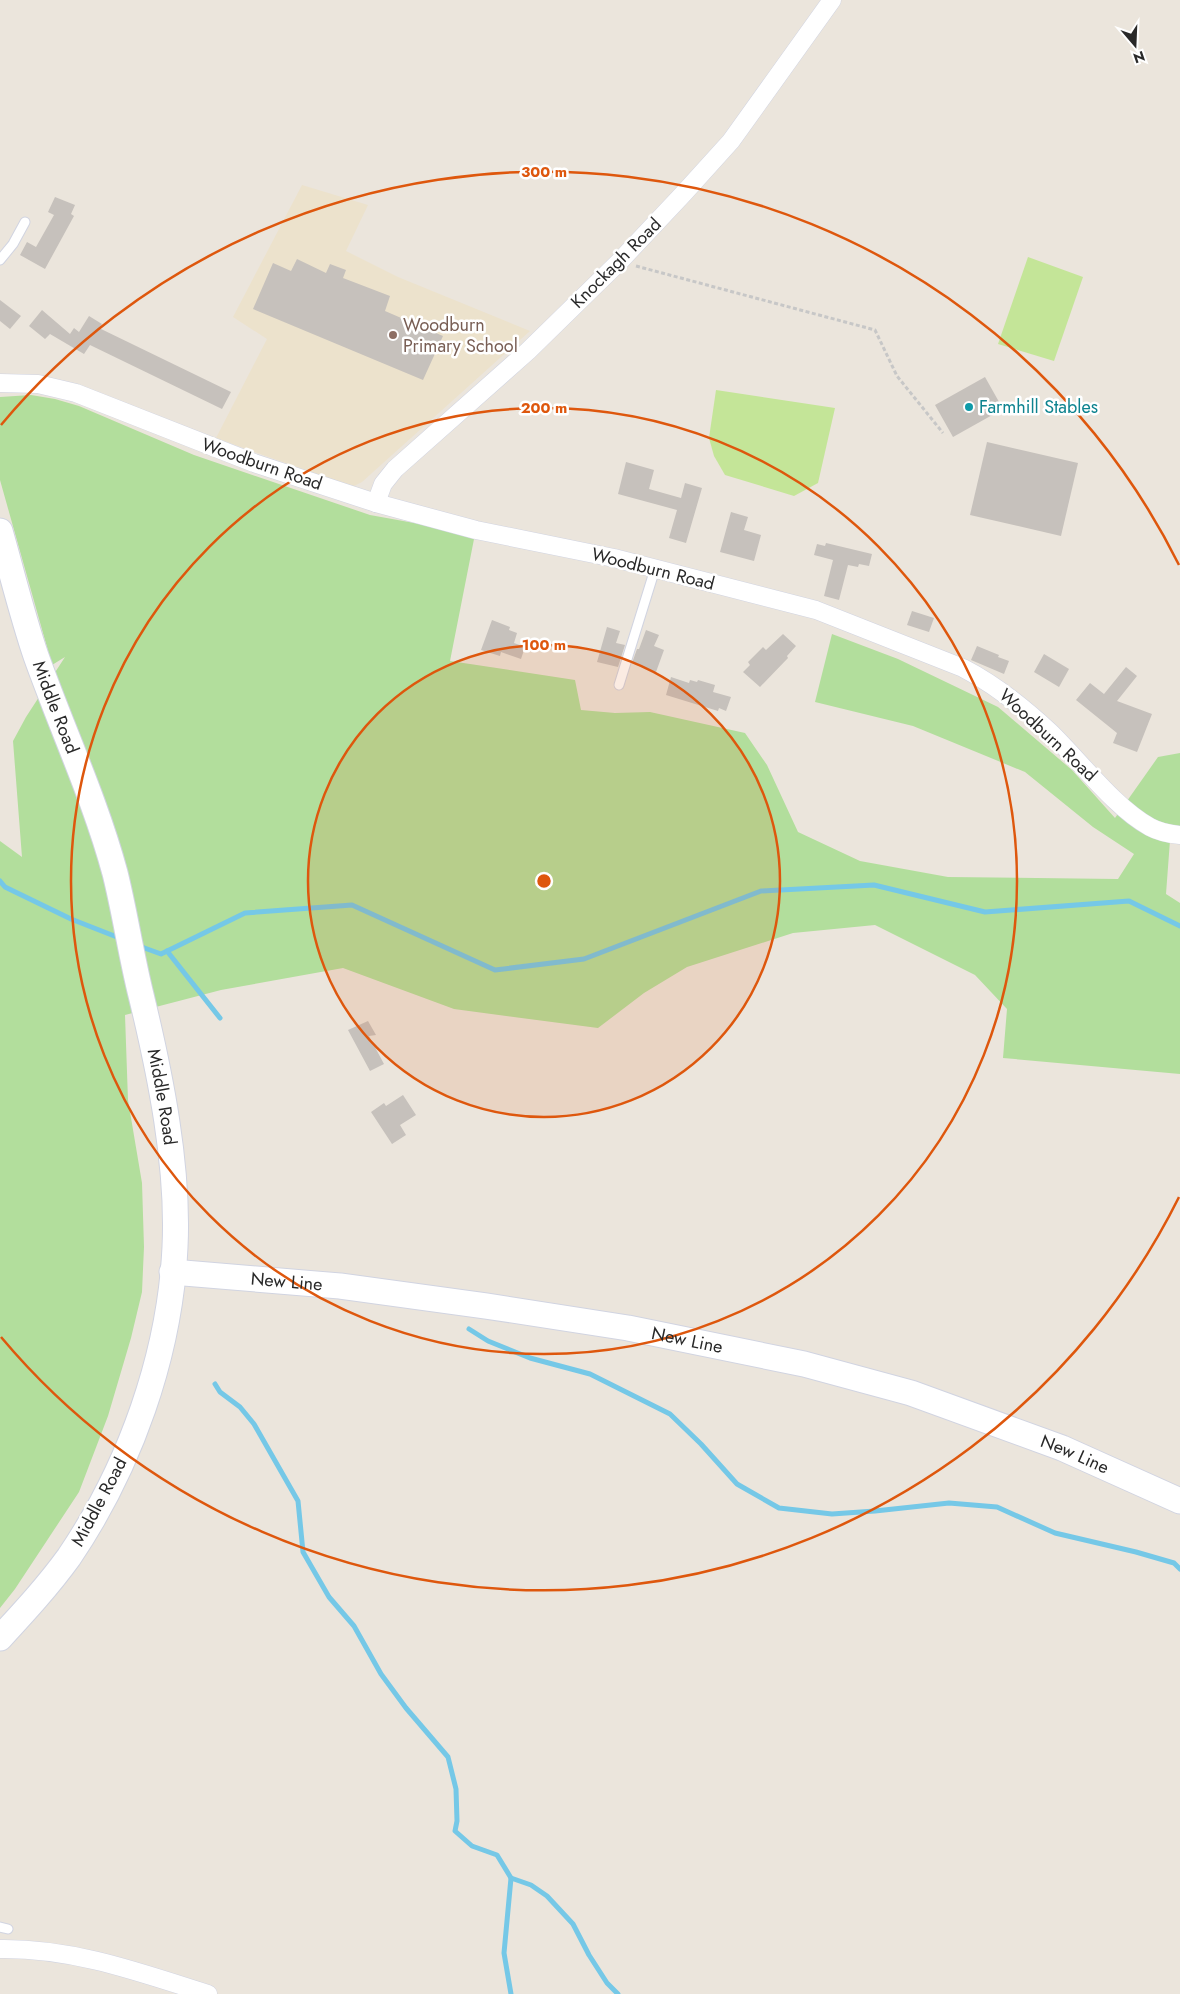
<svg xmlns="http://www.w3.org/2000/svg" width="1180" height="1994" font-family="Jost,sans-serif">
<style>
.education{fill:#ece2cc}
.green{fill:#b2de9c}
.pitch{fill:#c4e598}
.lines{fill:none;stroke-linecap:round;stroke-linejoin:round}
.stream{stroke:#75c8e7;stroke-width:5}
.building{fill:#c6c1bc}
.lane-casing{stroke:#d1d4e1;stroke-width:11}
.street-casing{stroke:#d1d4e1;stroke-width:19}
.secondary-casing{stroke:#d1d4e1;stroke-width:27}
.path{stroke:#c7c7c7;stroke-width:3;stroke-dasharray:4 2.5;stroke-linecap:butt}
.lane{stroke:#fff;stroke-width:9}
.street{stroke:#fff;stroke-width:18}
.secondary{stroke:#fff;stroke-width:25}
.ring{fill:none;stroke:#de570d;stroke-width:2.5}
.education-dot{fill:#8d6e63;stroke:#fff;stroke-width:2}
.culture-dot{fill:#0f9aa8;stroke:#fff;stroke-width:2}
.labels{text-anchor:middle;stroke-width:5;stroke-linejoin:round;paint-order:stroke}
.street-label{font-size:18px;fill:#292929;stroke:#fff}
.education-label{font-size:18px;fill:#785e54;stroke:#fff;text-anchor:start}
.culture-label{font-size:18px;fill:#0d838f;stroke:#fff;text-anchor:start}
.centre{fill:#de570d;stroke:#fff;stroke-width:2.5}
.ring-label{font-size:15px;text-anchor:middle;font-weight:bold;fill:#de570d;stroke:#fff;stroke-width:5;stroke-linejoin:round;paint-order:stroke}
</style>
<rect width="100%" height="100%" fill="#ebe5dc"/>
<polygon class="education" points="302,185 368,205 346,251 398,277 530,331 362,482 352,487 216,438 267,339 233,317"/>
<polygon class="green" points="31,395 55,399 79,406 194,455 370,515 475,534 450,661 575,680 581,710 615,713 650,712 745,733 767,765 798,832 860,861 948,877 1118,879 1134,854 1093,827 1025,772 913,726 815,702 832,634 898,659 998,707 1072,770 1115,818 1158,757 1180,753 1180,828 1171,827 1166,894 1180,903 1180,1074 1003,1058 1007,1009 975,975 875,925 793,933 687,967 644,993 598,1028 454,1009 343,968 221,990 125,1015 128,1100 142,1183 144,1247 142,1292 131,1338 108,1416 79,1492 15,1589 0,1608 0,841 22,857 13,741 26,717 65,657 52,665 0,480 0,397"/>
<g class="pitch">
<polygon points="1028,257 1083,277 1054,361 998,344"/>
<polygon points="716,390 835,408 818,483 794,496 725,475 714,456 709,438"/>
</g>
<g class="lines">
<g class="stream">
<polyline points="0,881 5,887 71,919 122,939"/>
<polyline points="139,946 161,954 245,913 352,905 495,970 584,959 761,891 874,885 985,912 1129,901 1180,926"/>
<polyline points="167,951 220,1018"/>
<polyline points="469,1329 488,1341 530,1358 590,1374 670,1414 701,1444 737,1484 779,1508 832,1514 875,1511 949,1503 997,1507 1055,1533 1136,1552 1174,1563 1180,1569"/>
<polyline points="215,1384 220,1392 240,1407 254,1424 298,1501 303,1552 329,1597 354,1626 381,1674 406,1708 448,1757 456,1789 457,1821 455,1831 472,1846 497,1855 511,1878 504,1953 511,1994"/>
<polyline points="511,1878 531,1885 547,1896 573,1924 589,1955 607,1983 618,1994"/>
</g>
</g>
<g class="building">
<polygon points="55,197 75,205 71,214 74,216 45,269 20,255 27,242 36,247 54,215 48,212"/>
<polygon points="297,259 326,273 330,264 346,270 343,278 390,296 385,311 443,336 423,380 253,309 273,263 291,271"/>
<polygon points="0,300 21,316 10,329 0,321"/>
<polygon points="42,310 70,334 74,328 79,332 89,316 102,324 99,328 231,392 222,409 90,345 84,354 50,334 45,339 29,326"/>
<polygon points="985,377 1003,409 953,437 935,405"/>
<polygon points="987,442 1078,463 1061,536 970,515"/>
<polygon points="626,462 654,470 649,489 681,498 685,483 702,488 686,543 669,538 677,510 618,494"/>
<polygon points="731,512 748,517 744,530 761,535 754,561 720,552"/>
<polygon points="826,543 872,554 869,566 859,564 858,567 848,565 839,600 824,596 833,560 814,555 817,544 825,546"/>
<polygon points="912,611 934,618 929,632 907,625"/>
<polygon points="492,620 510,627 509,630 517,633 514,643 525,647 521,659 501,652 500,656 481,650"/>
<polygon points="607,627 620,631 616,643 625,645 618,667 597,662"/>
<polygon points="646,630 659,635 654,646 664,650 656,672 632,663 637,649 639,649"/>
<polygon points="783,634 796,646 787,656 788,658 760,687 743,672 750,665 748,662 763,647 766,650"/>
<polygon points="977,646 999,655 998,657 1009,661 1004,674 971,660"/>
<polygon points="1044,654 1069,669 1059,687 1034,672"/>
<polygon points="1126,667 1137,676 1117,701 1152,714 1137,752 1113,743 1117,733 1076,700 1090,683 1104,694"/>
<polygon points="671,677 689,683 690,680 697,682 698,680 715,685 713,692 731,697 726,711 719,708 718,711 666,695"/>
<polygon points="368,1021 376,1035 369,1036 384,1064 370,1071 348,1030"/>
<polygon points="403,1095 416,1115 400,1125 406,1135 392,1144 371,1112 384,1103 386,1106"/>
</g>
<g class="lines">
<g class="lane-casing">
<g id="lane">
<polyline points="0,260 13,244 25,222"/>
<polyline points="619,685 655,569"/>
<polyline points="0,1927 8,1929"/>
</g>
</g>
<g class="street-casing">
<g id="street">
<path d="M 0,383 L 38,384 L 76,393 L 254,463 L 376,503 L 476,530 L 614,558 L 816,610 L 963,668 C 996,685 1023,707 1050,732 C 1079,760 1115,808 1150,827 C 1159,832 1170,834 1180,835"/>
<polyline points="376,503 383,484 395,469 528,351 620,261 684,193 731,141 832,0"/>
<path d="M 0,1949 C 73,1948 139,1972 208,1994"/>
</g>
</g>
<g class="secondary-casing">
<g id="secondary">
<path id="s1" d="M 0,531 C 12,573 22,615 36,656 C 62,729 95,799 115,873 C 125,913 131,955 141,995 C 160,1073 179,1166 175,1247 C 170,1355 130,1467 69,1557 C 48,1586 24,1612 0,1638"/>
<path id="s2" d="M 172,1272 L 340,1286 L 486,1306 L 628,1328 L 804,1364 L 911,1393 L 1062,1448 L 1180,1501"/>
</g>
</g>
<polyline class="path" points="636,266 875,330 897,376 943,433"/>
<use href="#lane" class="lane"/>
<use href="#street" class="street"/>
<use href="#secondary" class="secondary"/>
</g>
<circle cx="544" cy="881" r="236" fill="#de570d" fill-opacity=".12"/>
<g class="ring">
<circle cx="544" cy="881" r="236"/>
<circle cx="544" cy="881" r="473"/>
<path d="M1179 1197A709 709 0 0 1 1 1337M1 425A709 709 0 0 1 1179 565"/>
</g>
<circle class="education-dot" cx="393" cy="335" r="5"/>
<circle class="culture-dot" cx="969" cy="407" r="5"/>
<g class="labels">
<g class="street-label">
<text transform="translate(616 263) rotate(-45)" y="6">Knockagh Road</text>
<text transform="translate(262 464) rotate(19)" y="6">Woodburn Road</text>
<text transform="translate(653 569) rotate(14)" y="6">Woodburn Road</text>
<text dy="6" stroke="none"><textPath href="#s1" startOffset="185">Middle Road</textPath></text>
<text transform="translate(1048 735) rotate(43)" y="6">Woodburn Road</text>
<text dy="6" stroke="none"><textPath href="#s1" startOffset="590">Middle Road</textPath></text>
<text dy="6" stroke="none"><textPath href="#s2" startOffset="115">New Line</textPath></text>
<text dy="6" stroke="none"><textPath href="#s2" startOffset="520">New Line</textPath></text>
<text dy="6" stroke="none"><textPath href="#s2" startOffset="925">New Line</textPath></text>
<text transform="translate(99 1502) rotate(-62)" y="6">Middle Road</text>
</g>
<g class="education-label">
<text x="403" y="331">Woodburn<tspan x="403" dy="21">Primary School</tspan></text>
</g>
<g class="culture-label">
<text x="979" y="413">Farmhill Stables</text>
</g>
</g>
<circle cx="544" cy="881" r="8" class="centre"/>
<g class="ring-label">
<text x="544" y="177">300 m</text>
<text x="544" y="413">200 m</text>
<text x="544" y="650">100 m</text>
</g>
<g transform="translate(1135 45) rotate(161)" stroke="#ffffff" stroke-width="4" paint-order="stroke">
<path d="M0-4L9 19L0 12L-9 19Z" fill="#292929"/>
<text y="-8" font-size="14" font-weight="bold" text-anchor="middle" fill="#292929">N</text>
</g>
</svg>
